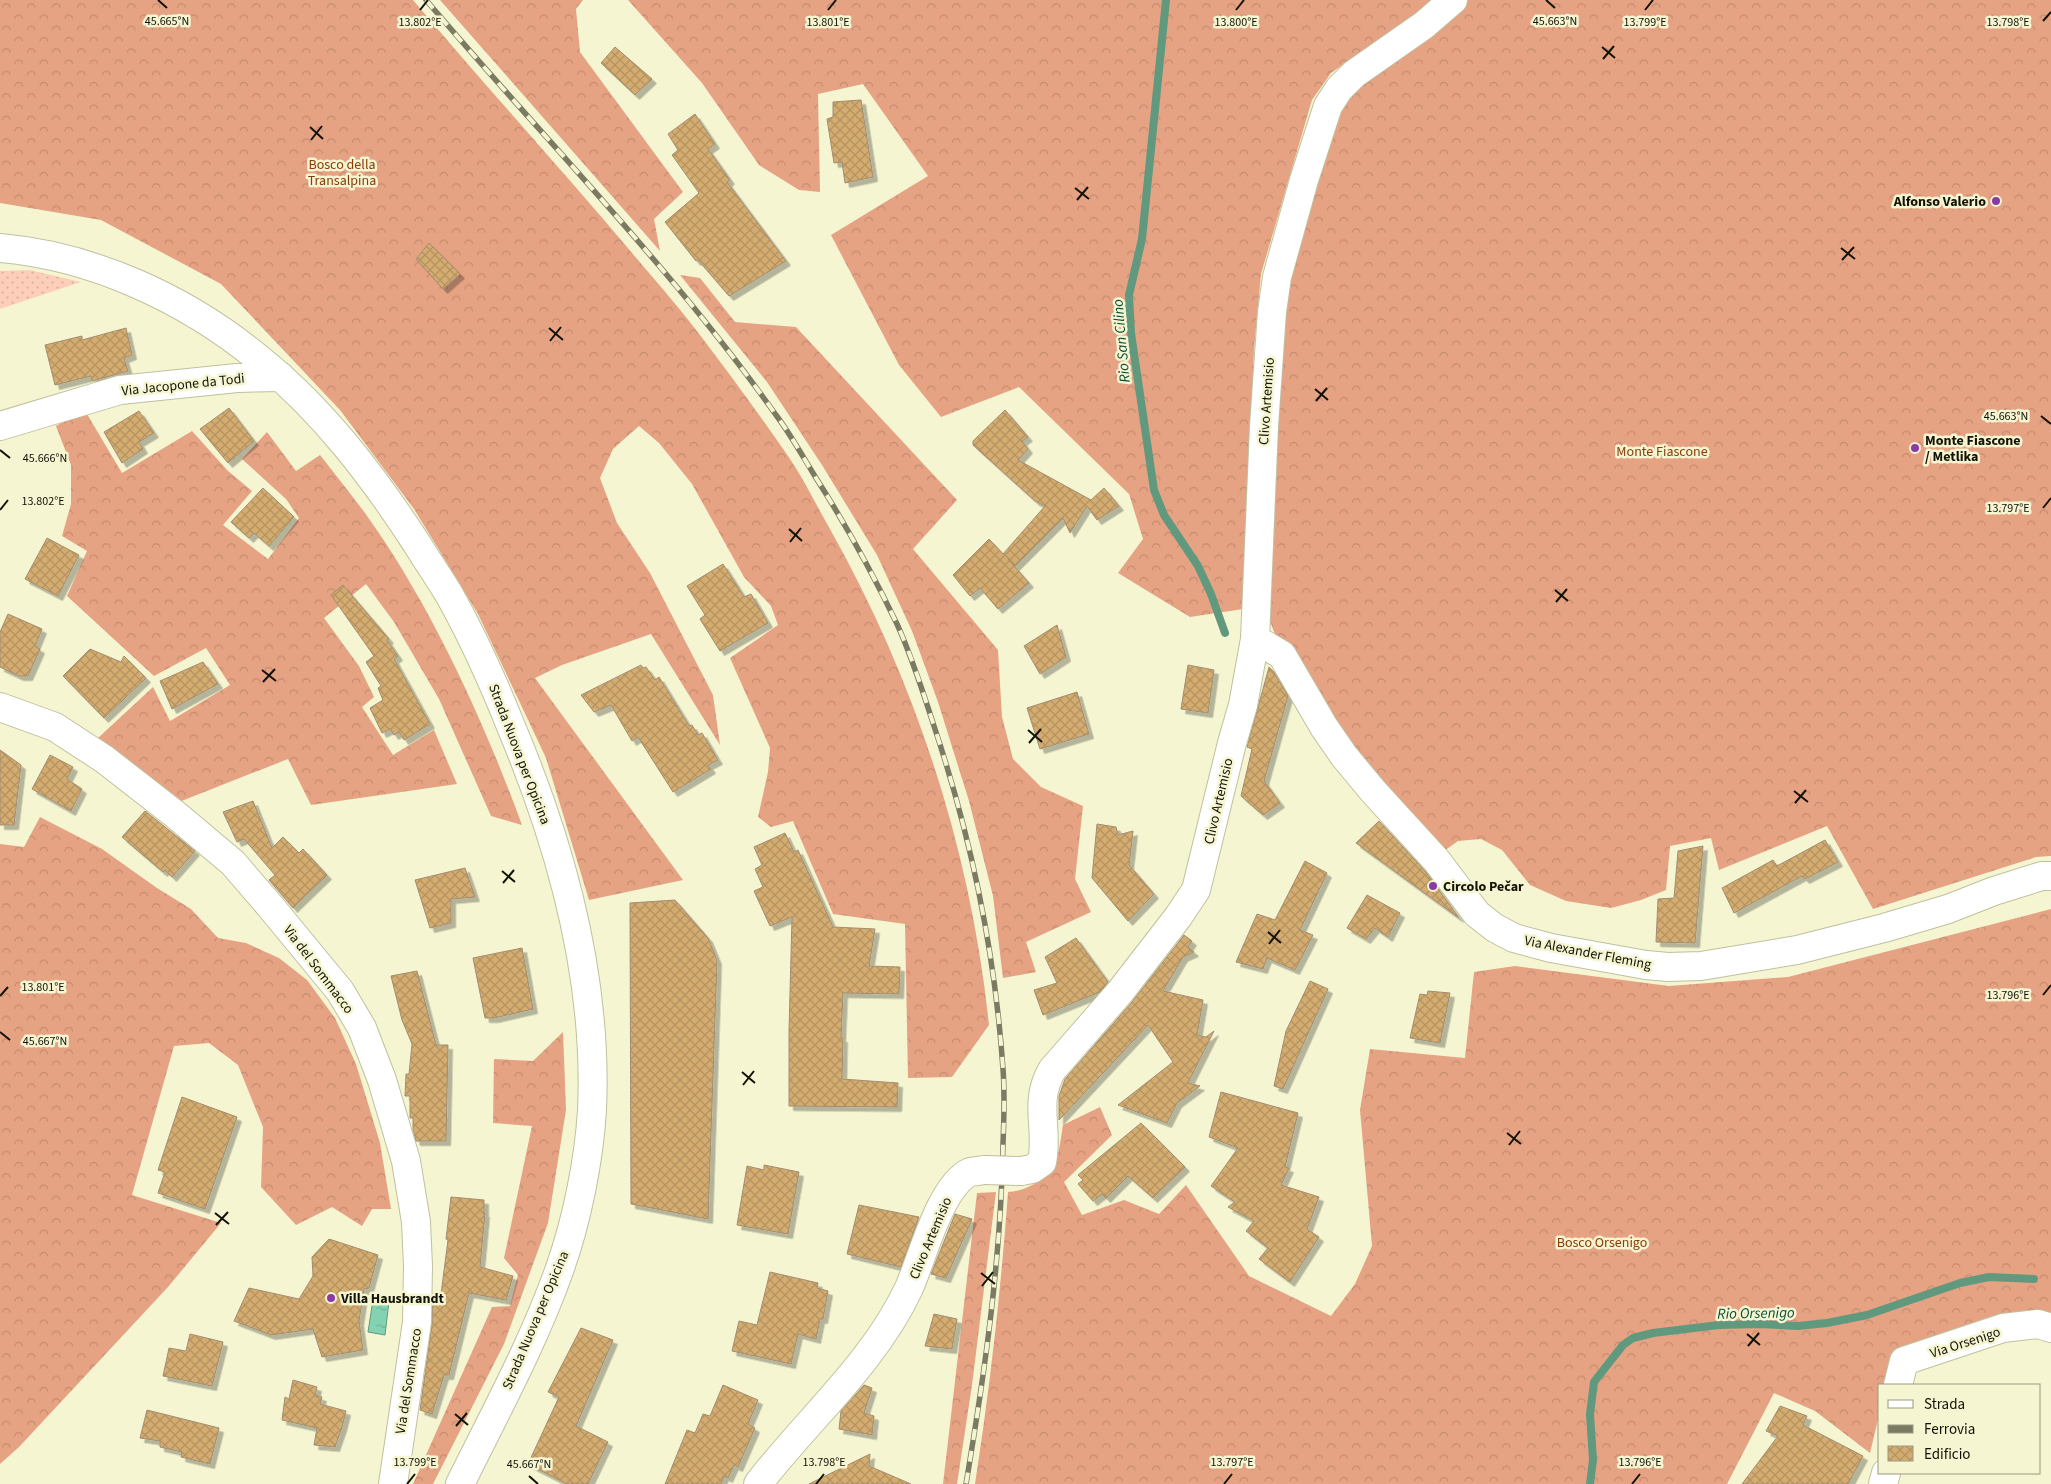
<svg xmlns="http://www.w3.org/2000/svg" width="2051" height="1484" font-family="'Source Sans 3',sans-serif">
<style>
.grass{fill:url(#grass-dots)}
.forest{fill:url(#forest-crowns)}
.water{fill:url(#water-ripples);stroke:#61997f}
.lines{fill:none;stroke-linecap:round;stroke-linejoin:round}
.stream{stroke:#61997f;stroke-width:8}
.building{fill:url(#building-cross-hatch);stroke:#a18d72;filter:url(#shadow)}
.minor-casing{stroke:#c0c09e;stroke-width:30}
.major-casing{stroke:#c0c09e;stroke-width:30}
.minor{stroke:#fff;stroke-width:28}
.major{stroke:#fff;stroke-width:28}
.rail-casing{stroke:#7b7b64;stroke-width:5.5}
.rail{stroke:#f5f5d2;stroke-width:4;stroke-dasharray:11;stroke-linecap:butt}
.minor-bridge-casing{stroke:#c0c09e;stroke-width:30;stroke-linecap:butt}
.minor-bridge{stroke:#fff;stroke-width:28}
.ticks{fill:none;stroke:#131206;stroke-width:2}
.poi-dot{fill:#8b39a7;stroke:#f5f5d2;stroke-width:2}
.labels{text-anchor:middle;stroke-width:5;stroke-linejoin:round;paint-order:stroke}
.park-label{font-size:14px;fill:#893b08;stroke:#f5f5d2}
.poi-label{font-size:14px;font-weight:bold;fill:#131206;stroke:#f5f5d2;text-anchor:start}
.street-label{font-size:14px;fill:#131206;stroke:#f5f5d2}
.water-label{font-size:15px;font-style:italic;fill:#094d39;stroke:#f5f5d2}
.ticks-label{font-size:12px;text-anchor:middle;fill:#131206;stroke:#f5f5d2;stroke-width:5;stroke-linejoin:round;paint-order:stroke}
</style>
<defs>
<pattern id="grass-dots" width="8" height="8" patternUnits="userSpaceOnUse" patternTransform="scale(1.25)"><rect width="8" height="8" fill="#fdcfba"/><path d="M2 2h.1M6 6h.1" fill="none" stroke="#d8b19e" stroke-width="1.8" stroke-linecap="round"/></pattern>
<pattern id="forest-crowns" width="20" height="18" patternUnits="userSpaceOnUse" patternTransform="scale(1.25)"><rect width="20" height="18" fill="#e6a383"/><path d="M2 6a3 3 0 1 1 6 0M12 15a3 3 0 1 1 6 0" fill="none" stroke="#c48b70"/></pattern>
<pattern id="water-ripples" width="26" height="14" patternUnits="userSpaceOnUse" patternTransform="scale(1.25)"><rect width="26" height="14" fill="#83d3b3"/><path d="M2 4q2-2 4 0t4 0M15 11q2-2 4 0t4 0" fill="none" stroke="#70b498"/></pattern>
<pattern id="building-cross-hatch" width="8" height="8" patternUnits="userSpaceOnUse" patternTransform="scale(1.25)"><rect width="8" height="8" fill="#d4ac70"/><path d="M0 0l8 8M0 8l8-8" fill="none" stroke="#b59360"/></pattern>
<filter id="shadow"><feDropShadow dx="4.5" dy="4.5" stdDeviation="0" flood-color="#0004"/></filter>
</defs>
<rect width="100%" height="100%" fill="#f5f5d2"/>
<polygon class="grass" points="30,270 81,282 0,309 0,271"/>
<g class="forest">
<path d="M 0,0 L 413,0 C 487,88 564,172 638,260 C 660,286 683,312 703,339 C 732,377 761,417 788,456 C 804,479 816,505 830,529 C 916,682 971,851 989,1025 L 952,1077 L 908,1078 L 905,924 L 833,914 L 793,821 L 771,827 L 758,817 L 768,772 L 770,748 L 730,658 L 778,625 L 771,606 L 744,577 L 692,484 L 659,443 L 639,426 L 613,449 L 600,478 L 617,523 L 650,573 L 713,695 L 720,745 L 651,634 L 562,665 L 535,678 L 683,880 L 589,900 L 546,758 L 478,614 L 414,509 L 340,410 L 221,284 L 101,220 L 0,203 Z"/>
<polygon points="440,0 583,0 576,9 580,52 683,192 654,219 660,251"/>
<polygon points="628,0 1431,0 1425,7 1331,73 1312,100 1261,274 1254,349 1243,609 1190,617 1118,573 1143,539 1129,494 1019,387 941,417 899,365 831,235 928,176 863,84 818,94 820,192 799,190 759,165 702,83"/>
<polygon points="1467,0 2051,0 2051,856 2036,857 1873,909 1827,826 1719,870 1711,838 1670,846 1666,890 1641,900 1611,908 1566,901 1530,885 1502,850 1481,839 1458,841 1444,851 1343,734 1295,657 1275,634 1267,614 1278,352 1288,270 1332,127 1346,100 1366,77 1445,22"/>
<polygon points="680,275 700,278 735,322 796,327 957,500 913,549 998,650 1002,717 1013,759 1041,787 1083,806 1075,879 1091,912 1026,942 1036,972 1003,978 993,896 969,801 938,702 912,631 877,555 822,465 767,382"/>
<path d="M 84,409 L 122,473 L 192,431 L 228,471 L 252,491 L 223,525 L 268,559 L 299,518 L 286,499 L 242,459 L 267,432 L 296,471 L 320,455 C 335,474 350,493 365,513 C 431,605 483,719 522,825 L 491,816 L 439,699 L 394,622 L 366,584 L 324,618 L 359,666 L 374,697 L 362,707 L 393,755 L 434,730 L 457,784 L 311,805 L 288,759 L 179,802 L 98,738 L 153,687 L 170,721 L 230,685 L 206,648 L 154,676 L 67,596 L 87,551 L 62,536 L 71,504 L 71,465 L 56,426 Z"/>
<polygon points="40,817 102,849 157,888 191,909 218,938 246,943 279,958 307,980 335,1018 356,1064 380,1143 391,1209 372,1209 362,1226 332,1207 296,1225 261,1187 263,1127 238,1065 209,1043 174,1046 132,1195 221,1223 168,1287 19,1447 0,1464 0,844 24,847"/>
<path d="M 2051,909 L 2051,1318 L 2028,1315 L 1986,1318 L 1893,1356 L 1886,1385 L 1880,1385 L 1880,1411 L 1870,1453 L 1815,1411 L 1774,1393 L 1727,1484 L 975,1484 C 990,1387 1001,1290 1008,1192 C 1028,1191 1046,1179 1055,1161 C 1060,1151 1061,1136 1063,1125 L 1100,1107 L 1112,1135 L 1064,1182 L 1082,1215 L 1124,1200 L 1159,1214 L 1186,1185 L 1249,1276 L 1331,1316 L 1355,1284 L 1372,1246 L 1360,1110 L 1370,1049 L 1465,1058 L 1474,972 L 1515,966 L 1669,986 L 1788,977 Z"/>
<polygon points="563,1032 566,1110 548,1223 504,1344 433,1484 413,1484 492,1307 510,1306 518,1275 504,1258 532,1126 493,1123 494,1059 533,1061"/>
<polygon points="996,1192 972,1385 957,1484 943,1484 977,1193"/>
</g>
<polygon class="water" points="373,1300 389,1301 385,1335 368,1332"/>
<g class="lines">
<g class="stream">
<polyline points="1166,0 1142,239 1129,295 1131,333 1154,490 1164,515 1198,566 1211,594 1225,633"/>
<polyline points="1590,1484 1593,1460 1590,1414 1594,1382 1623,1345 1633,1338 1653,1333 1719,1325 1759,1324 1798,1326 1827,1323 1867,1315 1960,1283 1989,1277 2034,1279"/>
</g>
</g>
<g class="building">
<polygon points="615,47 652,79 635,95 601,63"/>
<polygon points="861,100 873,177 845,183 842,162 834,163 827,119 833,117 833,102"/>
<polygon points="695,114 715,144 708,149 730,180 727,182 786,261 729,296 698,260 696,261 665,222 699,193 672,155 678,150 668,134"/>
<polygon points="429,243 460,274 443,289 416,259"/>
<polygon points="126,328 132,355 124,358 128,371 92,381 91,376 55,385 45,345 82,336 82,340"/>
<polygon points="229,408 254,441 228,463 200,429"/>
<polygon points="1005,410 1028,437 1022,441 1028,449 1018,460 1091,500 1104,488 1119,506 1097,520 1087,506 1070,533 1063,518 1015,566 1008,559 1029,583 998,609 980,588 970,596 953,575 989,539 1003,554 1045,506 1035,501 973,445 973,441"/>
<polygon points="139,411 154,433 139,442 143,449 122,463 104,432"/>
<polygon points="263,488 294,517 269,546 254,533 249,538 231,522"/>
<polygon points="47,538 79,555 58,596 25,579"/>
<polygon points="723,564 744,597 751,594 768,623 720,651 700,619 705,615 687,586"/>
<polygon points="343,585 389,639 387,640 398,656 394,659 430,724 404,740 399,732 394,735 390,729 382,733 370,708 383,700 378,688 381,686 366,662 374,656 331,595"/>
<polygon points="8,614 42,629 35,646 40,649 28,676 19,676 0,667 0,632"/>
<polygon points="1057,625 1066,657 1040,674 1024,646"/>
<polygon points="90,649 121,662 124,656 146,678 104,718 63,676"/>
<polygon points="203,662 218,684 172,709 160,681"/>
<polygon points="641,665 643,668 646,667 655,680 659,677 689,726 692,725 698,735 702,733 718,760 708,765 711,769 673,792 638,737 632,741 611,705 594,712 581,695"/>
<polygon points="1188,665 1214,670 1208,713 1181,709"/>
<polygon points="1269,667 1273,671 1288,696 1264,781 1280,803 1263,815 1241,796 1252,749 1247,747"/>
<polygon points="1077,692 1089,734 1040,749 1027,708"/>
<polygon points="0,750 21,765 14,825 0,825"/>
<polygon points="50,755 73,767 67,779 82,789 71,811 32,789"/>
<polygon points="253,801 272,848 283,837 299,853 303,849 327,875 293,908 269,880 275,875 244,839 237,842 223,812"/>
<polygon points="145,811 195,851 172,877 165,870 163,872 122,837"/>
<polygon points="1379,821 1425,871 1459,918 1356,843"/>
<polygon points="1097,824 1116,827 1118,835 1133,831 1129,865 1154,894 1128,921 1092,878"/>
<polygon points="785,833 794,852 798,850 833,927 875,929 869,966 900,967 899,994 843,993 841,1038 843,1038 842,1079 898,1083 897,1107 789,1106 789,1032 792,917 770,926 754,891 763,887 755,869 762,865 754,847"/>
<polygon points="1825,840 1838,862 1805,879 1802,876 1734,913 1722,888 1773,860 1777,866"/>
<polygon points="1703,846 1695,943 1656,942 1658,899 1674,898 1678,851"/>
<polygon points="1305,861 1327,873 1300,930 1313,935 1295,970 1267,958 1263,969 1236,962 1257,914 1275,920"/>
<polygon points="465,868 475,897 451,899 451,923 430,928 415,880"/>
<polygon points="1367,895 1400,913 1388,937 1375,928 1366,939 1347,928"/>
<polygon points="675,900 708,938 717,960 708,1219 631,1204 630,903"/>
<polygon points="1184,935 1192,941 1188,947 1194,952 1183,957 1163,991 1203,1000 1197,1035 1206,1037 1214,1031 1188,1083 1200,1086 1177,1103 1167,1123 1118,1105 1173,1062 1148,1025 1059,1120 1059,1096 1065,1079 1132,1002"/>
<polygon points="1076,938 1108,982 1100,992 1043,1015 1034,990 1057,983 1045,957"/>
<polygon points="522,948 533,1009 494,1018 485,1018 473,958"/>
<polygon points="417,971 436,1045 448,1045 446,1141 416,1141 413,1129 413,1118 410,1118 410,1096 405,1096 406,1074 409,1074 412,1044 402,1020 391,976"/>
<polygon points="1310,981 1328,989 1283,1089 1274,1086 1286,1031"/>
<polygon points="1428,991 1450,993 1440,1043 1410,1038 1420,994 1427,995"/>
<polygon points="1221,1092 1298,1113 1285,1167 1289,1168 1281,1185 1319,1197 1307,1229 1319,1237 1290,1282 1259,1259 1268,1248 1246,1231 1254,1221 1228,1207 1235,1202 1211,1186 1238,1148 1209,1137"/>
<polygon points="182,1097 237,1117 205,1209 158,1193 165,1172 158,1170"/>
<polygon points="1141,1123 1185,1167 1153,1198 1128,1176 1106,1198 1102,1194 1093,1201 1078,1184 1083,1180 1078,1175"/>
<polygon points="764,1165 799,1172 788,1234 737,1225 747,1166 764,1170"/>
<polygon points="451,1197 484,1200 484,1213 485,1213 480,1267 513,1276 506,1300 469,1293 449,1375 444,1375 432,1414 420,1410 432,1324 433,1293 441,1294 448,1240 446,1239"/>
<polygon points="859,1205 919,1217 901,1267 847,1254"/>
<polygon points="955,1214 972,1219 946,1278 931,1274"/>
<polygon points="329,1239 378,1255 369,1288 364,1289 359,1321 363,1350 322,1357 313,1329 271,1335 234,1321 249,1288 299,1299 313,1276 312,1257"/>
<polygon points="770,1272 818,1283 817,1288 828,1291 823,1319 820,1319 816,1339 798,1334 791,1364 732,1351 739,1321 757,1325"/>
<polygon points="934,1314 957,1319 952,1349 925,1346"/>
<polygon points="581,1328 613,1340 576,1426 608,1442 588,1484 567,1484 528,1464 559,1397 548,1392"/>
<polygon points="190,1334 223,1342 212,1386 163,1376 169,1348 186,1351"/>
<polygon points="293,1380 317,1387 315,1395 322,1397 320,1404 346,1411 342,1427 335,1447 314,1445 317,1428 282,1420 285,1397 289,1399"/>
<polygon points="723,1385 758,1400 748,1424 755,1428 738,1467 734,1465 728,1478 724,1476 721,1484 665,1484 687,1430 695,1433 703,1414 710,1416"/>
<polygon points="864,1385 872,1388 864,1413 874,1416 872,1435 839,1429 841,1411"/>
<polygon points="1780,1406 1807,1416 1803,1425 1863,1456 1848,1484 1742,1484 1778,1436 1766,1431"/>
<polygon points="147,1410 219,1428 210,1464 181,1457 182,1452 160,1447 160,1441 140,1438"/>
<polygon points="870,1454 869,1466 911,1484 809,1484"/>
</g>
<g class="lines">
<g class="minor-casing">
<g id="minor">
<polyline points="0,426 120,390 237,378 281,377"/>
<polyline points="1255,639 1282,655 1324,727 1344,756 1373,791 1437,861 1477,914 1495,928 1514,938 1551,948 1646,965 1668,967 1701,966 1797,950 1884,928 1948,909 1994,891 2042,876 2051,876"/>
<polyline points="0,707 55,727 104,759 176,815 233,863 270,906 340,991 362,1028 382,1080 406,1161 416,1222 418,1266 417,1322 393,1484"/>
<path d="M 1021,1171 L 1032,1169 L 1042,1162 C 1049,1128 1033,1103 1052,1070 L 1120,992 L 1178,917 L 1196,890 L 1232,743 L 1243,705 L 1255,639 L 1264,426 L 1272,312 L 1277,277 L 1304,180 L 1328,106 L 1339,89 L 1354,74 L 1424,25 L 1453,0"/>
<polyline points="1898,1385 1904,1361 2003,1328 2038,1324 2051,1328"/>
<path d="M 758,1484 C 808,1419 874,1363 909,1288 C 922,1259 940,1186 970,1172 C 974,1171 980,1171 985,1170"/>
<polyline points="1883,1484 1886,1473"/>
</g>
</g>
<g class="major-casing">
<path id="major" d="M 0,248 C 93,256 186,299 258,358 C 322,409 373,476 417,544 C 428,562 440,579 450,596 C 474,639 494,684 512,729 C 562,848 598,978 592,1110 C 589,1160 577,1220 560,1268 C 534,1342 495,1413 460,1484"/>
</g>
<use href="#minor" class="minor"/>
<use href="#major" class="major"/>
<g class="rail-casing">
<path id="rail" d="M 426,0 C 543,138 671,267 776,415 C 791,435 803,457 816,478 C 846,525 873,574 897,624 C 912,657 923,692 934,726 C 971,837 995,952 1003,1069 C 1005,1094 1004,1119 1003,1144 C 1001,1259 985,1371 966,1484"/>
</g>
<use href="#rail" class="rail"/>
<g class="minor-bridge-casing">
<polyline id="minor-bridge" points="985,1170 1021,1171"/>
</g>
<use href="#minor-bridge" class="minor-bridge"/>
</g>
<path class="ticks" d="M 158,0 L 167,8M 1546,0 L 1555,8M 420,10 L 428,0M 828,10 L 836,0M 1236,10 L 1244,0M 1645,10 L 1653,0M 2043,21 L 2051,12M 1602,47 L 1615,58M 1603,59 L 1614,46M 310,127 L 323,139M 311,140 L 322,126M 1075,188 L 1089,199M 1077,200 L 1088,187M 1841,248 L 1855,259M 1842,260 L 1854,247M 549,328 L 563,340M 550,341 L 561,327M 1315,389 L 1328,400M 1316,401 L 1327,388M 2041,416 L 2051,424M 0,450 L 10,458M 2043,508 L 2051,498M 0,510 L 8,500M 789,529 L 802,541M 790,542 L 801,528M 1555,590 L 1568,601M 1556,602 L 1567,589M 262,670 L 276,681M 263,682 L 275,669M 1028,730 L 1042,742M 1029,743 L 1041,729M 1794,791 L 1808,802M 1795,803 L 1806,790M 502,871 L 515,882M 503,883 L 514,870M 1268,932 L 1281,943M 1269,944 L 1280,930M 2043,995 L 2051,985M 0,996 L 8,987M 0,1032 L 10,1040M 742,1072 L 755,1083M 743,1085 L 754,1071M 1507,1133 L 1521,1144M 1509,1145 L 1520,1131M 215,1213 L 229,1224M 216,1225 L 228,1212M 981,1273 L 995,1284M 982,1286 L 993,1272M 1747,1334 L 1760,1345M 1748,1346 L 1759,1333M 455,1414 L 468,1425M 456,1426 L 467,1413M 529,1476 L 538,1484M 407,1484 L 415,1474M 816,1484 L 824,1474M 1224,1484 L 1232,1474M 1632,1484 L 1640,1474"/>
<g class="poi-dot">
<circle cx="1996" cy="201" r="5"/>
<circle cx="1915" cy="448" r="5"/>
<circle cx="1433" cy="886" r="5"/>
<circle cx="331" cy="1298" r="5"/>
</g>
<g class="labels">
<g class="park-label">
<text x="342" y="169">Bosco della<tspan x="342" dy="16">Transalpina</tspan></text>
<text x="1662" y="456">Monte Fiascone</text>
<text x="1602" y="1247">Bosco Orsenigo</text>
</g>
<g class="poi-label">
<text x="1986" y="206" text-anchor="end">Alfonso Valerio</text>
<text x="1925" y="445">Monte Fiascone<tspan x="1925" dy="16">/ Metlika</tspan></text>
<text x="1443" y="891">Circolo Pečar</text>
<text x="341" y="1303">Villa Hausbrandt</text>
</g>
<g class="street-label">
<text transform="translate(183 384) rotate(-6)" y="5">Via Jacopone da Todi</text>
<text transform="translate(1266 401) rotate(-86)" y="5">Clivo Artemisio</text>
<text transform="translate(520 754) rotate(69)" y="5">Strada Nuova per Opicina</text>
<text transform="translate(1218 801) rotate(-77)" y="5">Clivo Artemisio</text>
<text transform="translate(1588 952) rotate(11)" y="5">Via Alexander Fleming</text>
<text transform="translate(319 969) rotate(53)" y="5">Via del Sommacco</text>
<text transform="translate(930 1238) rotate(-67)" y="5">Clivo Artemisio</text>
<text transform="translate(535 1320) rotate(-67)" y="5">Strada Nuova per Opicina</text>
<text transform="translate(1965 1342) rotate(-18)" y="5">Via Orsenigo</text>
<text transform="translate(408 1381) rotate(-81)" y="5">Via del Sommacco</text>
</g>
<g class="water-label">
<text transform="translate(1121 341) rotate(-95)" y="5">Rio San Cilino</text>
<text transform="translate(1756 1313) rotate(-1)" y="5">Rio Orsenigo</text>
</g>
</g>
<g class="ticks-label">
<text x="167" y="25">45.665°N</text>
<text x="1555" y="25">45.663°N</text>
<text x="2008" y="26">13.798°E</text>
<text x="420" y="26">13.802°E</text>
<text x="828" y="26">13.801°E</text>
<text x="1236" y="26">13.800°E</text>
<text x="1645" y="26">13.799°E</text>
<text x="2006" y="420">45.663°N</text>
<text x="45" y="462">45.666°N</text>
<text x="43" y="505">13.802°E</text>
<text x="2008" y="512">13.797°E</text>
<text x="43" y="991">13.801°E</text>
<text x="2008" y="999">13.796°E</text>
<text x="45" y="1045">45.667°N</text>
<text x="415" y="1466">13.799°E</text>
<text x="824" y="1466">13.798°E</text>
<text x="1232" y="1466">13.797°E</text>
<text x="1640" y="1466">13.796°E</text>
<text x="529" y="1468">45.667°N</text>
</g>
<rect x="1878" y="1384" width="162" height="90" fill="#f5f5d2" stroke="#9b9a80"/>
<rect x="1888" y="1400" width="25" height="8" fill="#ffffff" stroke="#9b9a80"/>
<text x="1924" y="1409" font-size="15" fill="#131206">Strada</text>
<rect x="1888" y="1425" width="25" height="8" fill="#7b7b64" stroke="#9b9a80"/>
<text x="1924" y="1434" font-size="15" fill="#131206">Ferrovia</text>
<rect x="1888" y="1446" width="25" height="15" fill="url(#building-cross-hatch)" stroke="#9b9a80"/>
<text x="1924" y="1459" font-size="15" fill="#131206">Edificio</text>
</svg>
